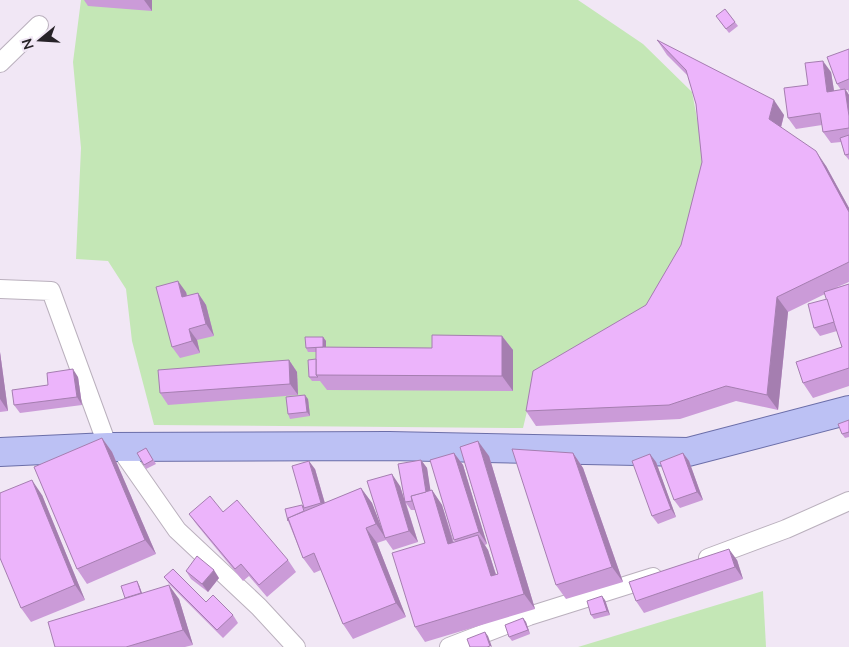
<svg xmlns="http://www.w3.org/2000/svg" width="849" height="647" font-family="'Nunito Sans',sans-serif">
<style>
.green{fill:#c4e7b6}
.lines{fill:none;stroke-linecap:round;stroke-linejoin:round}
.street-casing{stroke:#bab0bd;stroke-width:20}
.primary-casing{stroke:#6b6ea8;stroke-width:30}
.street{stroke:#fff;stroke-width:18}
.primary{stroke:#bcc1f4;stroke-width:28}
.wall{fill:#cb9bd8}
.shaded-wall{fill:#a57eb0}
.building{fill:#ecb4fb;stroke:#a57eb0}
</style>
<rect width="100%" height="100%" fill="#f1e7f5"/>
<g class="green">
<polygon points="81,0 578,0 643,44 692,92 706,166 684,241 645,312 535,378 523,428 154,425 132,341 126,289 108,261 76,259 81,148 73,62"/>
<polygon points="763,591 766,647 578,647"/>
</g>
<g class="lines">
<g class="street-casing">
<g id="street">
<polyline points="0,63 39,25"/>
<polyline points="0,289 51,291 108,447"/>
<polyline points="119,447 177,530 259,607 296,647"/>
<polyline points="708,558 786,529 849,501"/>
<polyline points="449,647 529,616 653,577"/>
</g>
</g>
<g class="primary-casing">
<polyline id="primary" points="0,452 108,447 389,446 688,452 849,410"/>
</g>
<use href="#street" class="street"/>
<use href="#primary" class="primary"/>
</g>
<g class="wall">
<polygon points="84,0 152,0 152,11 88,6"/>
<polygon points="725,9 738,26 729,33 719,20"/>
<polygon points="657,40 784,115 781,128 826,166 849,208 849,282 835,288 849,284 849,386 813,398 803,383 842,347 837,331 820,336 814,328 827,299 825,294 788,312 778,410 736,401 680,419 536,426 526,411 646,305 681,245 702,162 696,104 688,76 667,55"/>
<polygon points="849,49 849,93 848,90 846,90 849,95 849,160 845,155 841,142 831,143 823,132 822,125 796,129 788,118 808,85 831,72 834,91 841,90 837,84"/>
<polygon points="186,292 187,296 198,293 206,305 214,336 197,340 200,353 180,358 172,347"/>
<polygon points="502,336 513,350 513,391 327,390 320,381 312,381 309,377 316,359 316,352 308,352 306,348 323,337 326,341 326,347 432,348"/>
<polygon points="0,352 8,411 0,412"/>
<polygon points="289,360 297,372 298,395 168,405 160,393"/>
<polygon points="78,377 82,405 20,413 14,405 48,385"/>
<polygon points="308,399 310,416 290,419 288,414"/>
<polygon points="849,420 849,437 845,438 842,434"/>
<polygon points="102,438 112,452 156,554 87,584 77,569"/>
<polygon points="146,448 156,464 146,469 144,465"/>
<polygon points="454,453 463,465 487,544 485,545 488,550 496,574 498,574 489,456 535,609 425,642 415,627 425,543 415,510 411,510 406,503 418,542 393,550 386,540 377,543 406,617 353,639 343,624 321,570 314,573 303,558 288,521 302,505 304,507 315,469 325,503 361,488 372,503 381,527 400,486 404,499 421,460 427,468 430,491 432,490 442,505 454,542 455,542 454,540"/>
<polygon points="573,453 583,468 623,582 566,599 556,585"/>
<polygon points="683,453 689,461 703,500 680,508 674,500"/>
<polygon points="656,462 676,517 658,524 652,516"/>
<polygon points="42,495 85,600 31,622 21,608"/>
<polygon points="223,512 288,560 296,572 267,597 249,576 243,581 197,525 189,514"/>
<polygon points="737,560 743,579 644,613 636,601"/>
<polygon points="186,571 219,578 208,592 191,579"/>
<polygon points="164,577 206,602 233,615 238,623 223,638 170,585"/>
<polygon points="139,585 142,593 179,599 193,645 185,647 55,647 125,598"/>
<polygon points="605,600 610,615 594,619 591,615"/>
<polygon points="523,618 526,622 530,634 512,641 509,637"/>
</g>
<g class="shaded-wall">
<polygon points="144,0 152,0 152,11"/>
<polygon points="823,61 831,72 836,103 827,92"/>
<polygon points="845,89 849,95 849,116"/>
<polygon points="774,100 784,115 779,134 769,119"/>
<polygon points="816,151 826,166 849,208 849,212"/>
<polygon points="178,281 186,292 190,309 182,297"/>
<polygon points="198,293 206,305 214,336 206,324"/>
<polygon points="777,297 788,312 778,410 767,395"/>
<polygon points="189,329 197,340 200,353 192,341"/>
<polygon points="502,336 513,350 513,391 502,376"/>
<polygon points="323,337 326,341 326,352 323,348"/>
<polygon points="0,352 8,411 0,399"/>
<polygon points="289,360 297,372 298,395 290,384"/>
<polygon points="73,369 78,377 82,405 77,397"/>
<polygon points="305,395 308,399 310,416 307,412"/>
<polygon points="102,438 112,452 156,554 145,540"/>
<polygon points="478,441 489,456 535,609 524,594"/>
<polygon points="454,453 463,465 487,544 479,532"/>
<polygon points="573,453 583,468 623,582 612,567"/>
<polygon points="683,453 689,461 703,500 697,492"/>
<polygon points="650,454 656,462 676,517 671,509"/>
<polygon points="421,460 427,468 433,506 427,498"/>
<polygon points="309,461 315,469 327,511 321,503"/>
<polygon points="392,474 400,486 418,542 409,531"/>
<polygon points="32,480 42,495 85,600 75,585"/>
<polygon points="361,488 372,503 386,539 376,524"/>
<polygon points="432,490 442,505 458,559 448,544"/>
<polygon points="366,528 377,543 406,617 396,603"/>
<polygon points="478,535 488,550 501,591 491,576"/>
<polygon points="729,549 737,560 743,579 735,567"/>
<polygon points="214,570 219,578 208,592 202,584"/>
<polygon points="137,581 139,585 144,599 141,595"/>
<polygon points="169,585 179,599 193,645 183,630"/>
<polygon points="602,596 605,600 610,615 607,611"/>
<polygon points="523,618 526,622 530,634 528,630"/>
<polygon points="485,632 488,636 492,647 490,646"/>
</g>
<g class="building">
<polygon points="725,9 735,22 726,29 716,16"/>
<polygon points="657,40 774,100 769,119 816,151 849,212 849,262 777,297 767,395 726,386 669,405 526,411 533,371 646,305 681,245 702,162 696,104 686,70"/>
<polygon points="849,49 849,79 837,84 827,57"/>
<polygon points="823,61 827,92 845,89 849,116 849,128 823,132 820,113 788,118 784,88 808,85 805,63"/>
<polygon points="849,135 849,154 845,155 840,138"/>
<polygon points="178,281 182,297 198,293 206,324 189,329 192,341 172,347 156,287"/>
<polygon points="849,284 849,368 803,383 796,362 842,347 824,292"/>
<polygon points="827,299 834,322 814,328 808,304"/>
<polygon points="432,335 502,336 502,376 316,375 316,347 432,348"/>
<polygon points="305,337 323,337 323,347 306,348"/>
<polygon points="316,359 316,375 318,377 309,377 308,360"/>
<polygon points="289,360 290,384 160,393 158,370"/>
<polygon points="73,369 77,397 14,405 12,390 48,385 47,373"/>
<polygon points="305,395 307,412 288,414 286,397"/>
<polygon points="849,420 849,432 842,434 838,424"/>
<polygon points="102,438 145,540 77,569 34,467"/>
<polygon points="478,441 524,594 415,627 392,553 425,543 411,496 432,490 448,544 478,535 491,576 498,574 460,447"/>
<polygon points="146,448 153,460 144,465 137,453"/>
<polygon points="512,449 573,453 612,567 556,585"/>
<polygon points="454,453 479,532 454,540 430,460"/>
<polygon points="683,453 697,492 674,500 660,462"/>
<polygon points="650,454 671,509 652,516 632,461"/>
<polygon points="421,460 426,492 411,496 412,501 405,502 398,464"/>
<polygon points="309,461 321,503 304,508 292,466"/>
<polygon points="392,474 409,531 385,538 367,481"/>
<polygon points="32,480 75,585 21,608 0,558 0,493"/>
<polygon points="361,488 376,524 366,528 396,603 343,624 314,553 303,558 288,518"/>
<polygon points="210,496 223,512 237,500 288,560 259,585 241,564 235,569 189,514"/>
<polygon points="302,505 304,511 288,518 288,521 285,509"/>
<polygon points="729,549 735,567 636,601 629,582"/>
<polygon points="197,556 214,570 202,584 186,571"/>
<polygon points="173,569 206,602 213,595 233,615 217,630 164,577"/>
<polygon points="137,581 141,593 125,598 121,586"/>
<polygon points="169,585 183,630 126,647 55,647 48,622"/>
<polygon points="602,596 607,611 591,615 587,601"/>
<polygon points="523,618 528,630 509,637 505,625"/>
<polygon points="485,632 490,646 487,647 470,647 467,639"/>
</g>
<g transform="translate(40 40) rotate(252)" stroke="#f1e7f5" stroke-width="4" paint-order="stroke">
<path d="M0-4L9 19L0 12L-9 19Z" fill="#272328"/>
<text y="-8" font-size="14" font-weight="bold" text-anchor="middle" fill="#272328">N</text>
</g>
</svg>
